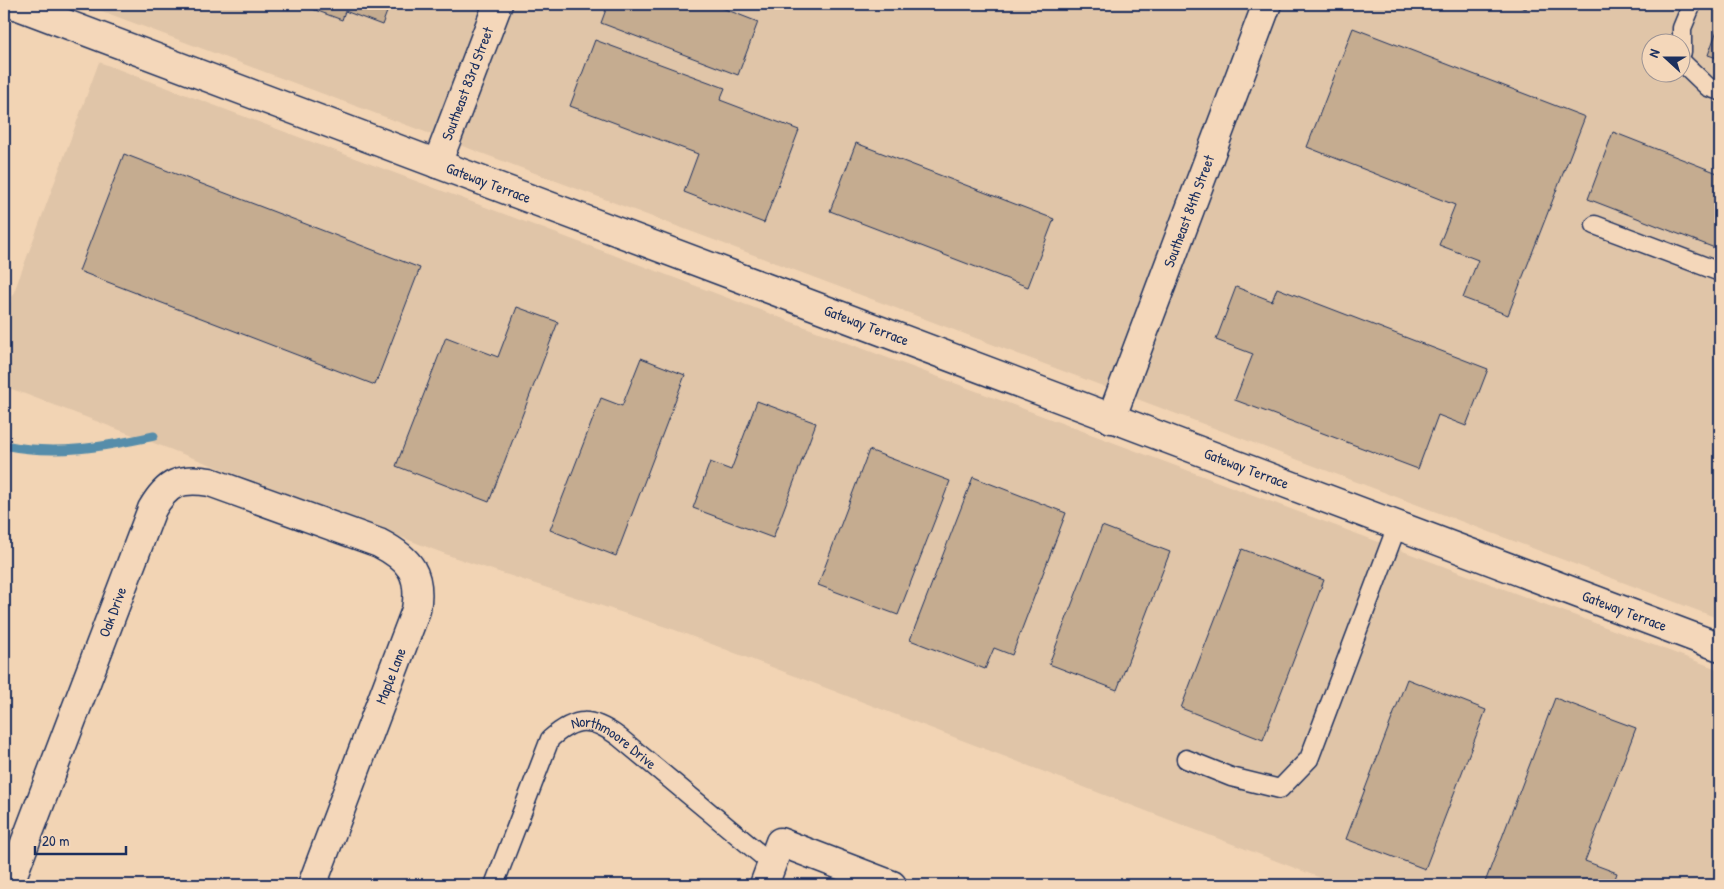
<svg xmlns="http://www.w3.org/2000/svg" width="1724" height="889" font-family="'Patrick Hand',sans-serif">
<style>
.built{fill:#e0c5a8;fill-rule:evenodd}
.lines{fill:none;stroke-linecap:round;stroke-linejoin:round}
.stream{stroke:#568daa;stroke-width:9}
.building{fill:#c5ac90;stroke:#1b2f5e}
.lane-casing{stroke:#1b2f5e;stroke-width:21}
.street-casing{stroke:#1b2f5e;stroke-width:31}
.lane{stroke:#f4d7ba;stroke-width:18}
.street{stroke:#f4d7ba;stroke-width:28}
.labels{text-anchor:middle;stroke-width:4.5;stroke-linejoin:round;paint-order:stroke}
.street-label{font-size:15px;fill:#1b2f5e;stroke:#f4d7ba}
</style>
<rect width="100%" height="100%" fill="#f2d4b4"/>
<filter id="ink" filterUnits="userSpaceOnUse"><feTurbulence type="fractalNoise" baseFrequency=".02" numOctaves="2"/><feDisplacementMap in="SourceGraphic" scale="10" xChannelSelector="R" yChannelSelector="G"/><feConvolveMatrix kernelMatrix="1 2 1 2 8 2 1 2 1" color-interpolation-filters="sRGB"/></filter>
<g filter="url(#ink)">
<g class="built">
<path d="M 83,4 L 1720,4 L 1720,619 L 925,319 ZM 1652,42 L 1682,42 L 1682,72 L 1652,72 Z"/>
<polygon points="99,62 1720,670 1720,885 1339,885 675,630 456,558 4,386 4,319"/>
</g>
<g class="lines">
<path class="stream" d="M 4,445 C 55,456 104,447 154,436"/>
</g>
<g class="building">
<polygon points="299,4 390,4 382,25 345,11 342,20"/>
<polygon points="608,4 712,4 758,22 738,75 601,23"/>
<polygon points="1083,4 1098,4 1096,9"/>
<polygon points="1513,4 1528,4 1526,9"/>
<polygon points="1720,22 1720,59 1708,55"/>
<polygon points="1353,28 1585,117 1508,315 1463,298 1478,260 1439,245 1455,205 1307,147"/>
<polygon points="595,40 725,88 720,100 799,130 764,223 684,192 698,154 570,106"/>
<polygon points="1613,132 1720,174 1720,250 1588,199"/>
<polygon points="856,143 1054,219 1028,287 830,211"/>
<polygon points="124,154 420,268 375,385 79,271"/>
<polygon points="1236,287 1272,301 1277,288 1488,369 1466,426 1438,415 1418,469 1235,400 1253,354 1216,340"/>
<polygon points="517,307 558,322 489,502 396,466 446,337 498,357"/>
<polygon points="641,358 685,375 616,556 550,530 601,398 622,406"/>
<polygon points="757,401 816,423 773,538 693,508 710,462 731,470"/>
<polygon points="869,450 950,481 898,615 818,585"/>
<polygon points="973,477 1066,513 1012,655 994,648 985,669 910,640"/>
<polygon points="1102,526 1170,552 1117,690 1049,664"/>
<polygon points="1242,549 1324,580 1263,740 1181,708"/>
<polygon points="1407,679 1486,710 1425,869 1346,839"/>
<polygon points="1555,698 1636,728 1585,861 1617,873 1613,885 1484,885"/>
</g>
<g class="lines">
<g class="lane-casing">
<g id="lane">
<polyline points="1682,52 1682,28 1692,4"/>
<polyline points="1682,62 1708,87 1720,91"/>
<polyline points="1595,225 1720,272"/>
<polyline points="1186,759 1231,777 1280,789 1309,759 1397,526"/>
<path id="s1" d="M 494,885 L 550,739 C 576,716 591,717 619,737 L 772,864"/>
</g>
</g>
<g class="street-casing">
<g id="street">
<path id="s2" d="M 13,4 L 1720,647"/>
<path id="s3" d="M 437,164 L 498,4"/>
<path id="s4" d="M 1111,419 L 1267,4"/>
<path id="s5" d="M 9,885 L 152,509 C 167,483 180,477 210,482 L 379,543 C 410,559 422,574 416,610 L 312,885"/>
<polyline points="764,885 780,842 892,885"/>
</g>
</g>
<use href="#lane" class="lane"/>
<use href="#street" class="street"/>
</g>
</g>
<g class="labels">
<g class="street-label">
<text dy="5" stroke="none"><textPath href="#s3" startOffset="86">Southeast 83rd Street</textPath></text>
<text dy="5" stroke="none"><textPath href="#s2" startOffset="508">Gateway Terrace</textPath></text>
<text dy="5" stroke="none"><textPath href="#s4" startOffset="222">Southeast 84th Street</textPath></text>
<text dy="5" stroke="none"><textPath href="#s2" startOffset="912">Gateway Terrace</textPath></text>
<text dy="5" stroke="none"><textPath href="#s2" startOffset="1318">Gateway Terrace</textPath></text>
<text dy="5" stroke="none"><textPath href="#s2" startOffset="1722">Gateway Terrace</textPath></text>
<text dy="5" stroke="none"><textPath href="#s5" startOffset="292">Oak Drive</textPath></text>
<text transform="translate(391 676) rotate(-69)" y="5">Maple Lane</text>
<text dy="5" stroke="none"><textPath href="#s1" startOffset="231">Northmoore Drive</textPath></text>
</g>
</g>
<rect width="1724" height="889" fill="none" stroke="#f4d7ba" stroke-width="20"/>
<rect x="10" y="10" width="1704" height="869" fill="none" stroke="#1b2f5e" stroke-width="2" filter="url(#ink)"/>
<g transform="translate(1666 58) rotate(291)"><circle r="24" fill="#f4d7ba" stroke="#9d9495"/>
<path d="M0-4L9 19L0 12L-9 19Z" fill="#1b2f5e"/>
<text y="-8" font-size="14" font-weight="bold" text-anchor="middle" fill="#1b2f5e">N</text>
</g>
<path d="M35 846v8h91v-8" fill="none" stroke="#1b2f5e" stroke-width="2.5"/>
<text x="42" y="846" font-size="15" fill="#1b2f5e" stroke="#f4d7ba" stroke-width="4" paint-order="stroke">20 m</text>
</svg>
